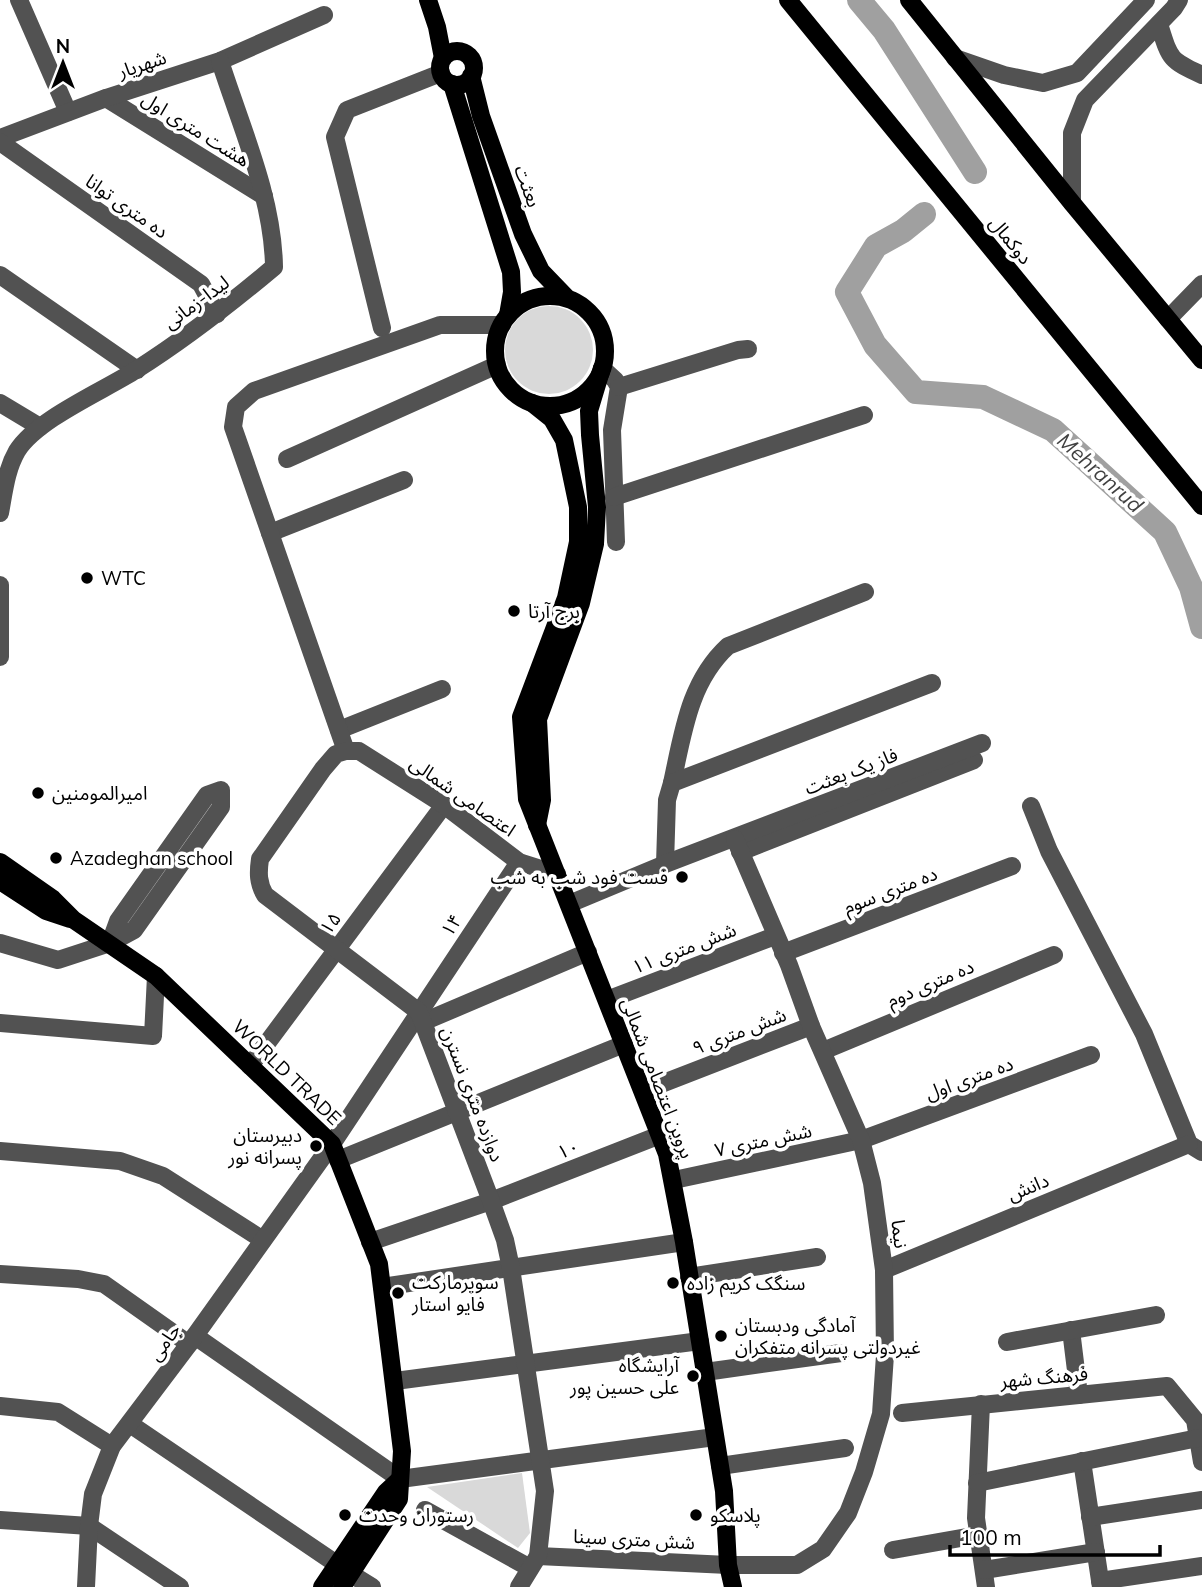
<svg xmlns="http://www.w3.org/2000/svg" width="1202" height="1587" font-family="Mulish,'Noto Sans Arabic',sans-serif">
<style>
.green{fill:#d9d9d9}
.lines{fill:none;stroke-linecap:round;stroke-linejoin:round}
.river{stroke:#a0a0a0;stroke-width:24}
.minor{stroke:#525252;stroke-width:18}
.major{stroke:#000;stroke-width:18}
.poi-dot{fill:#000;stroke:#fff;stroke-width:2.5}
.labels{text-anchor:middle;stroke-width:7;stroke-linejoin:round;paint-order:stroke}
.street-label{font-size:19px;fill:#000;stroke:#fff}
.poi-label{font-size:19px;fill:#000;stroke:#fff;text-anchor:start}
.water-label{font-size:21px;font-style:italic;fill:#414141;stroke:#fff}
</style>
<rect width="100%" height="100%" fill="#fff"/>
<g class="green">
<circle cx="549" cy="350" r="44"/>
<polygon points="522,1473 530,1533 518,1548 427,1487"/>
</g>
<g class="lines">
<g class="river">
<polyline points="859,0 884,30 975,172"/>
<polyline points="924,214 903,231 876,246 847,292 875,345 916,392 983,397 1053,430 1165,532 1191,587 1202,627"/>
</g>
<g class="minor">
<polyline points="19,0 68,112"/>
<path d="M 1159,24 C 1170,59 1169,60 1202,75"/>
<polyline points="955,58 1004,75 1043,83 1077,73 1146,0"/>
<polyline points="106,98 264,196"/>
<polyline points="0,138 106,98 220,61 324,15"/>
<polyline points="0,142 201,284 217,314"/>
<polyline points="1072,203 1072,133 1085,100 1174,8 1179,0"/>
<polyline points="0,275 137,370"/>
<polyline points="1168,319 1202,284"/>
<polyline points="382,328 335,137 347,110 441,73"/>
<polyline points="602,368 615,380 619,387 612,430 616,542"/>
<polyline points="619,387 738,350 748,349"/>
<polyline points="0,403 40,427"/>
<polyline points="287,459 497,365"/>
<polyline points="614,497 864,415"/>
<path d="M 0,513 C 4,492 6,470 17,451 C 37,419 103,391 136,370 C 185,339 230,304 274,267 C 273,197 241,127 220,61"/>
<polyline points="270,533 404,480"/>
<polyline points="0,585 0,657"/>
<polyline points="339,730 442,689"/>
<polyline points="346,751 233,427 236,407 254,391 440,325 502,325"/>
<path d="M 672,783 C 683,733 689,682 728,646 L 865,592"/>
<polyline points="1031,806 1049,851 1144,1034 1189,1144 1202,1152"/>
<polyline points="740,852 974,760"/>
<polyline points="665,864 667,800 672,783 932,683"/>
<polyline points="569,904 665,864 982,743"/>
<polyline points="0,943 58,960 110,943 134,930 221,807 221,790 207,795 118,921 110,943"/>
<polyline points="783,953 1012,866"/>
<polyline points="607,1000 775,936"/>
<polyline points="423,1022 588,952"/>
<polyline points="0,1023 153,1036 156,976"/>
<polyline points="823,1051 1054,955"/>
<polyline points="250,1066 444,805"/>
<polyline points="643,1091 811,1026"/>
<polyline points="0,1151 120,1161 163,1176 263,1240"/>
<polyline points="338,1160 624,1044"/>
<polyline points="674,1180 861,1140 1091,1055"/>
<polyline points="370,1242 491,1201 660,1135"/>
<polyline points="884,1270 1189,1144"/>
<polyline points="0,1274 78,1279 104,1284 189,1344"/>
<polyline points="689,1277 817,1257"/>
<polyline points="382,1287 684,1242"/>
<polyline points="1071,1330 1079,1395"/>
<polyline points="195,1336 400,1479 715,1437"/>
<polyline points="1007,1342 1156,1315"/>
<polyline points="705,1372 841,1353"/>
<polyline points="395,1381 700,1341"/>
<polyline points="981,1404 976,1518 986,1587"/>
<polyline points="0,1406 58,1412 112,1446"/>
<polyline points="902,1413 1167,1386 1195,1420 1202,1462"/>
<polyline points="130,1424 338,1565"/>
<polyline points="1082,1461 1101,1587"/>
<polyline points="720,1466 845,1448"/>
<polyline points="977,1483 1198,1438"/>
<polyline points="425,1510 530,1568"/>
<polyline points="1090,1517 1202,1500"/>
<polyline points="0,1520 89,1526 180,1587"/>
<polyline points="893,1550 978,1535"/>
<polyline points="538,1556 728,1565 797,1565 823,1549 848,1513 864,1472 881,1414 885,1355 884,1270 872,1183 861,1140 811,1026 789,965 735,839"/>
<polyline points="984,1570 1096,1552"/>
<polyline points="351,1574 372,1587"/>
<polyline points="1100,1581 1202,1566"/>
<polyline points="86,1587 89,1526 93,1494 112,1446 189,1344 332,1144 519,862"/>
<path d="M 519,1587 L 538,1556 L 545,1491 L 511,1268 L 505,1240 L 491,1201 L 419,1012 L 265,895 C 258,883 258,873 260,859 L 323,769 L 336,754 L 346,751 L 359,751 L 444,805 L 519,862 L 557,874"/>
</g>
<g class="major">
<polyline points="428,0 437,27 443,58"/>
<polyline points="788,0 1202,506"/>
<polyline points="909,0 1072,203 1202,360"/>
<circle cx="457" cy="68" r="17"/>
<polyline points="471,76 481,116 523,234 541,271 567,298"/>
<polyline points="452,84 511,272 512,292 508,315"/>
<circle cx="550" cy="351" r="55"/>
<polyline points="532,403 552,419 564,440 578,507 578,542 566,598 521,717 527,799 667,1154 684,1242 724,1491 728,1565 733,1587"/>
<polyline points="537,825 542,800 538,719 581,603 595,544 597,507 590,435 589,411 602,368"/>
<polyline points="0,862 53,899 74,920 156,976 332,1144 379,1264 402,1451 399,1499 342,1587"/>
<polyline points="0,881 46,911 70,919"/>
<polyline points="322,1587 386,1492 400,1479"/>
</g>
</g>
<g class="poi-dot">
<circle cx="87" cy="578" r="7"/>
<circle cx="514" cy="611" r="7"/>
<circle cx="38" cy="793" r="7"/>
<circle cx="56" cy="858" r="7"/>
<circle cx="682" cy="877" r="7"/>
<circle cx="316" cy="1146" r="7"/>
<circle cx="673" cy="1283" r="7"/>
<circle cx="398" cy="1293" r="7"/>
<circle cx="721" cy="1336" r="7"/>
<circle cx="693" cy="1376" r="7"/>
<circle cx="345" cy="1515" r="7"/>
<circle cx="696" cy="1515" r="7"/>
</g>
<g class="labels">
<g class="street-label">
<text transform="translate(142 64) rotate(-18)" y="7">شهریار</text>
<text transform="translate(196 129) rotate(32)" y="7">هشت متری اول</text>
<text transform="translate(528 186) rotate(70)" y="7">بعثت</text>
<text transform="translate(127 206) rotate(35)" y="7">ده متری توانا</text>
<text transform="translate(1011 240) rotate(51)" y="7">دوکمال</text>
<text transform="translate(196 302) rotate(-36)" y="7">لیدا-زمانی</text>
<text transform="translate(851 771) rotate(-21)" y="7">فاز یک بعثت</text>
<text transform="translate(463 796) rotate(35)" y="7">اعتصامی شمالی</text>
<text transform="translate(890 890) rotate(-21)" y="7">ده متری سوم</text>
<text transform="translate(330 923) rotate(-53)" y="7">۱۵</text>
<text transform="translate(451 925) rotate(-56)" y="7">۱۴</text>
<text transform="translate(684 948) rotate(-21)" y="7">۱۱ شش متری</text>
<text transform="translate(930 983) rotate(-23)" y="7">ده متری دوم</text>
<text transform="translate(739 1031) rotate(-21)" y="7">۹ شش متری</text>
<text transform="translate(287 1072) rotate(44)" y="7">WORLD TRADE</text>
<text transform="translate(658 1078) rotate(69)" y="7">پروین اعتصامی شمالی</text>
<text transform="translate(969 1078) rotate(-20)" y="7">ده متری اول</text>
<text transform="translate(473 1094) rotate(69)" y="7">دوازده متری نسترن</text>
<text transform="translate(763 1140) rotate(-12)" y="7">۷ شش متری</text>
<text transform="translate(568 1149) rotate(-21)" y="7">۱۰</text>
<text transform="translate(1028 1187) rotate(-22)" y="7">دانش</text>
<text transform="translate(900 1234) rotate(83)" y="7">نیما</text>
<text transform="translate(164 1342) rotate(-54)" y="7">جامی</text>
<text transform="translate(1044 1377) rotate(-5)" y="7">فرهنگ شهر</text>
<text transform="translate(634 1539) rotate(3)" y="7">شش متری سینا</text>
</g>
<g class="poi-label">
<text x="101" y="585">WTC</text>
<text x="528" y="618">برج آرتا</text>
<text x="52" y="800">امیرالمومنین</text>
<text x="70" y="865">Azadeghan school</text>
<text x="668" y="884" text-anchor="end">فست فود شب به شب</text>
<text x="302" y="1142" text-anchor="end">دبیرستان<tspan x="302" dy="22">پسرانه نور</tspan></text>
<text x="412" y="1289">سوپرمارکت<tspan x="412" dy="22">فایو استار</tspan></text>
<text x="687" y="1290">سنگک کریم زاده</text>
<text x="735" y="1332">آمادگی ودبستان<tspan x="735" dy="22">غیردولتی پسرانه متفکران</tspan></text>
<text x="679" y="1372" text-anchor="end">آرایشگاه<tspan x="679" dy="22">علی حسین پور</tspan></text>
<text x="359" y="1522">رستوران وحدت</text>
<text x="710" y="1522">پلاسکو</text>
</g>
<g class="water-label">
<text transform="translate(1100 473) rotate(42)" y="7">Mehranrud</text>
</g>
</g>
<g transform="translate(63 63)" stroke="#ffffff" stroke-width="5" paint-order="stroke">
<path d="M0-5L12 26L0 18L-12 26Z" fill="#000000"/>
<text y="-10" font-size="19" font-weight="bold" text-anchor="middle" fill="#000000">N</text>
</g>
<path d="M950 1545v10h210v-10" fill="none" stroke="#000000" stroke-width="3.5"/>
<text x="960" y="1545" font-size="21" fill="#000000" stroke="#ffffff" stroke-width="5" paint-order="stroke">100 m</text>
</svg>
